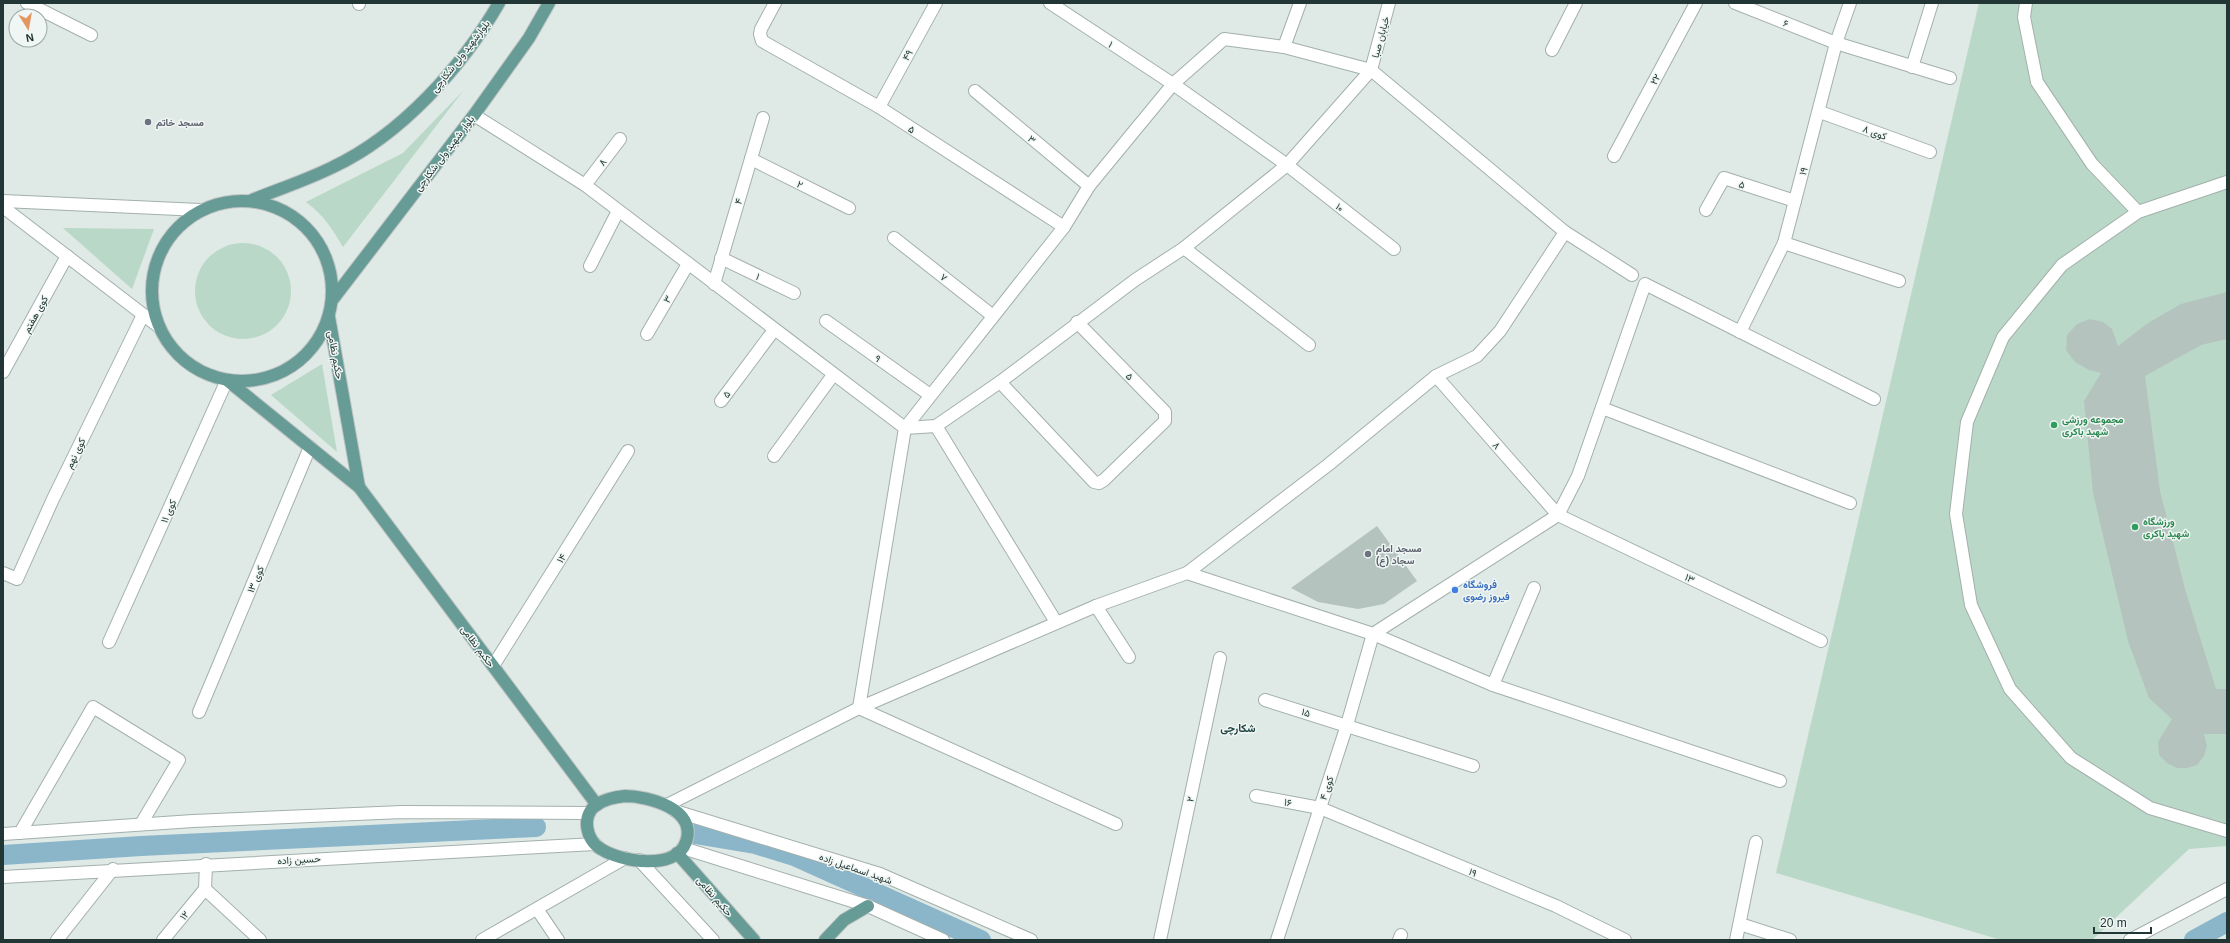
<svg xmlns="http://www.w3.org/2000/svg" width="2230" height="943" font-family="Helvetica,Vazirmatn,sans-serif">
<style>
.green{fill:#b9d8c7}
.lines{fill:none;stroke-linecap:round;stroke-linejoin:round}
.canal{stroke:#8bb6ca;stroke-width:20}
.building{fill:#b5c3bf}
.minor-casing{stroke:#a3b0ad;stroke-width:14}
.major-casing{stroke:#bdc3c2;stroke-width:14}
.minor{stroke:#fff;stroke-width:12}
.major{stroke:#679b95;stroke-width:12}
.worship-dot{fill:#6b7280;stroke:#eff6f3;stroke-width:1.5}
.leisure-dot{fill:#2e9e5b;stroke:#eff6f3;stroke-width:1.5}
.shop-dot{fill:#3f7fe0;stroke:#eff6f3;stroke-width:1.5}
.labels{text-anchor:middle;stroke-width:3;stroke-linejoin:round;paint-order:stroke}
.street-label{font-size:10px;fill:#223735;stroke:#eff6f3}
.worship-label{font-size:10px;font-weight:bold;fill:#5b616d;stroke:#eff6f3;text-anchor:start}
.leisure-label{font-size:10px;font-weight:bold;fill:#27864d;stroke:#eff6f3;text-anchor:start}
.shop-label{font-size:10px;font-weight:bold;fill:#366cbe;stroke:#eff6f3;text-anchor:start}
.neighbourhood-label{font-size:11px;font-weight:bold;fill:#204744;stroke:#eff6f3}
</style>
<rect width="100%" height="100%" fill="#dfe9e6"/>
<g class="green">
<polygon points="1979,3 2227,3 2227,846 2189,849 2092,940 2001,940 1776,873"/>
<path d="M 463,91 L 343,247 C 333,230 323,214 306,202 L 403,153 Z"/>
<polygon points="63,228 154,229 132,289"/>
<circle cx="243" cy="291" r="48"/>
<polygon points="322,364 337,452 271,395"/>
</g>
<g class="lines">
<g class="canal">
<polyline points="695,834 755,844 794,856 981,940"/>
<polyline points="3,855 141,846 536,827"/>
<polyline points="2194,940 2227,922"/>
</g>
</g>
<g class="building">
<polygon points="2227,292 2227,339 2201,345 2145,376 2160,491 2185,589 2216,689 2227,689 2227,734 2204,734 2207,746 2204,756 2197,765 2187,768 2177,768 2167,763 2159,755 2158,742 2172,719 2149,698 2128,641 2093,493 2084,401 2101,373 2089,370 2075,362 2066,350 2067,335 2077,324 2090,319 2103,322 2112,329 2118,346 2148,323 2181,304"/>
<polygon points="1377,526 1417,581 1384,604 1358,609 1318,602 1291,588"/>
</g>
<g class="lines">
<g class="minor-casing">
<g id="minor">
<polyline points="27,3 91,35"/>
<polyline points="775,3 761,29 760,34 762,41 879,107 1064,227"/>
<polyline points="1050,3 1173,84 1287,165 1394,249"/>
<polyline points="1735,3 1836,43 1950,78"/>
<polyline points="2026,3 2024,17 2037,82 2092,164 2138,212"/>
<polyline points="359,4 359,3"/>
<polyline points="1284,47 1300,3"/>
<polyline points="1552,50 1576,3"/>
<polyline points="1912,67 1932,3"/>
<polyline points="975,91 1089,186"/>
<polyline points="879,107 936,3"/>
<polyline points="1820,112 1930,152"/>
<polyline points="474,115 585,185 905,428 936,426 1000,382 1135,280 1184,248 1287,165 1371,70 1389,3"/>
<polyline points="1614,156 1696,3"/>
<polyline points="751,159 849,208"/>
<polyline points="2227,182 2138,212 2062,265 2003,337 1967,422 1956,514 1971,605 2010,689 2071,758 2150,808 2227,831"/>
<polyline points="585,185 620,139"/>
<polyline points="3,201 200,210"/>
<polyline points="3,207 158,326"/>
<polyline points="1706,210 1724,178 1795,201"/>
<polyline points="894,238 993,316"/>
<polyline points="1784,243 1899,281"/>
<polyline points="1184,248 1309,345"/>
<polyline points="721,258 794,293"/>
<polyline points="590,266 618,211"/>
<polyline points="714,284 763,118"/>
<polyline points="826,321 930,395"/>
<polyline points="1740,332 1784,243 1836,43 1850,3"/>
<polyline points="647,334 688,264"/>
<polyline points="3,372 67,256"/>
<polyline points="1436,376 1558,515 1821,641"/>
<polyline points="1000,382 1094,482 1099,483 1104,480 1165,421 1165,412 1077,322"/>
<polyline points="721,401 774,330"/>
<polyline points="1602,408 1850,503"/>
<polyline points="936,426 1056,622"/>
<polyline points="774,456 833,375"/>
<polyline points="3,573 17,579 53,499 143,315"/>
<polyline points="1187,573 1328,465 1436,376 1477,356 1500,331 1565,232 1632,275"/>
<polyline points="1096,606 1129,657"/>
<polyline points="109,642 227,380"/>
<polyline points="493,666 628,451"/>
<polyline points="1493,685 1534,588"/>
<polyline points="1265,700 1473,766"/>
<polyline points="199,712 310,447"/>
<polyline points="1256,796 1320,808 1556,906 1625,940"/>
<polyline points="667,805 859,708 1096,606 1187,573 1373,634 1558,515 1578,476 1645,284 1874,399"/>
<polyline points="675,811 880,874 1031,940"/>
<polyline points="1116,824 859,708 905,428 1064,227 1089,186 1173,84 1224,39 1284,47 1371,70 1565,232"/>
<polyline points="20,833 93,707 179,760 141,824"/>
<polyline points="3,834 193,821 402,812 589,813"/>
<polyline points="683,848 868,906 943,940"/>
<polyline points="639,860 713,940"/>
<polyline points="206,864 205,889 260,940"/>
<polyline points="3,877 595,844"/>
<polyline points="537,909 558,940"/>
<polyline points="1740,924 1790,940"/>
<polyline points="57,940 113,869"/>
<polyline points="163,940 205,889"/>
<polyline points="482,940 625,858"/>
<polyline points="1160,940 1220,658"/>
<polyline points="1277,940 1347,725 1373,634 1493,685 1780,781"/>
<polyline points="1399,940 1401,935"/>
<polyline points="1736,940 1756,842"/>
<polyline points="2130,940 2227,889"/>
</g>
</g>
<g class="major-casing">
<g id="major">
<path d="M 252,200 C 279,189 307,180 333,167 C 401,135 462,67 499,3"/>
<circle cx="242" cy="291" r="90"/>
<polyline points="333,299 474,115 529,38 549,3"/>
<polyline points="329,317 359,487"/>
<polyline points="227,380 359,487 597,805"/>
<path d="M 625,796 C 648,796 698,809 686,842 C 676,871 621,862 601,849 C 586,840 581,816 596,805 C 605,799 615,797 625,796 Z"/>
<polyline points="677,853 754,940"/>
<polyline points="825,940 844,920 868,906"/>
</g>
</g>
<use href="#minor" class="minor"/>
<use href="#major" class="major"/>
</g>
<g class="worship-dot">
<circle cx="148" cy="122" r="4"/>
<circle cx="1368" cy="554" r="4"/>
</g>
<g class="leisure-dot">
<circle cx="2054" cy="425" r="4"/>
<circle cx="2135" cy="527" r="4"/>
</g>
<circle class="shop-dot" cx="1455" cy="590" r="4"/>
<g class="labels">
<g class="street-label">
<text transform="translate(1786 23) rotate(22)" y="4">۶</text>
<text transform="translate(1380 37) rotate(-75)" y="4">خیابان صبا</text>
<text transform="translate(1111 44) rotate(33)" y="4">۱</text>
<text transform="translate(907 55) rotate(-61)" y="4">۴۹</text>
<text transform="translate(460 56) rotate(-52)" y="4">بلوارشهید ولی شکارچی</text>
<text transform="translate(1655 79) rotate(-62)" y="4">۲۲</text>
<text transform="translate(912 129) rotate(33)" y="4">۵</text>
<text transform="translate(1875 132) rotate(20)" y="4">کوی ۸</text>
<text transform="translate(1032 139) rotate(40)" y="4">۳</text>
<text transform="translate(444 153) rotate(-53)" y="4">بلوار شهید ولی شکارچی</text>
<text transform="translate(602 162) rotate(-53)" y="4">۸</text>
<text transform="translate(1803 171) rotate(-75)" y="4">۱۹</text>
<text transform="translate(800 184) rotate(26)" y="4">۲</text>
<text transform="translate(1742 184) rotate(18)" y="4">۵</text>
<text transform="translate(738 201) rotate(-73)" y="4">۴</text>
<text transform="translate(1340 207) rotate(38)" y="4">۱۰</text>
<text transform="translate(758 276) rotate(26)" y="4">۱</text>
<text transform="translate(944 277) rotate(39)" y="4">۷</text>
<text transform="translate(667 299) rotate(-60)" y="4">۳</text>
<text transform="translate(35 314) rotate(-61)" y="4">کوی هفتم</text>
<text transform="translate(336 355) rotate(80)" y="4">حکیم نظامی</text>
<text transform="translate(878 358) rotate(35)" y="4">۹</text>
<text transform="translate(1130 376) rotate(46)" y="4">۵</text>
<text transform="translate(726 394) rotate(-53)" y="4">۵</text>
<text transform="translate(1497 445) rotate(49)" y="4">۸</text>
<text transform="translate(75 453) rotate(-64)" y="4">کوی نهم</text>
<text transform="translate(168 511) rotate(-66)" y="4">کوی ۱۱</text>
<text transform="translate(561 558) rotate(-58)" y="4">۱۴</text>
<text transform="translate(1690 578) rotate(26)" y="4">۱۳</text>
<text transform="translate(255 579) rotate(-67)" y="4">کوی ۱۳</text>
<text transform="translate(478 646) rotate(53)" y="4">حکیم نظامی</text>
<text transform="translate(1306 712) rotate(17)" y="4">۱۵</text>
<text transform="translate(1326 788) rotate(-72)" y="4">کوی ۴</text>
<text transform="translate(1190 799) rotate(-78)" y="4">۲</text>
<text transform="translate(1288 802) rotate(11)" y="4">۱۶</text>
<text transform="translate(299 859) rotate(-3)" y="4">حسین زاده</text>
<text transform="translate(856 868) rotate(19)" y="4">شهید اسماعیل زاده</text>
<text transform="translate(1473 872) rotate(23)" y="4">۱۹</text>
<text transform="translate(715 896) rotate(49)" y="4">حکیم نظامی</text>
<text transform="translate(184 915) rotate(-51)" y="4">۱۲</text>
</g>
<g class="worship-label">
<text x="156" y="126">مسجد خاتم</text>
<text x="1376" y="552">مسجد امام<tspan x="1376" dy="12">سجاد (ع)</tspan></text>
</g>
<g class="leisure-label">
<text x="2062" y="423">مجموعه ورزشی<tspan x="2062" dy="12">شهید باکری</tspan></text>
<text x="2143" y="525">ورزشگاه<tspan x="2143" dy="12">شهید باکری</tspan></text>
</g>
<g class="shop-label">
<text x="1463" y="588">فروشگاه<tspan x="1463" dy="12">فیروز رضوی</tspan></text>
</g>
<g class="neighbourhood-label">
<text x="1238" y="732">شکارچی</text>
</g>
</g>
<rect width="2230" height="943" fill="none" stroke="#223735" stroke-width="8"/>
<g transform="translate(28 28) rotate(169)"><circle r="19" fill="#eff6f3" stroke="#9daaa7"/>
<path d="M0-3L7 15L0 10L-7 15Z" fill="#e59660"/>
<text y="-6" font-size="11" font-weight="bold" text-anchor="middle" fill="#223735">N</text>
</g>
<path d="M2094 927v6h57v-6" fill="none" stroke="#223735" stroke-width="2"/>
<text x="2100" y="927" font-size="12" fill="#223735" stroke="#eff6f3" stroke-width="3" paint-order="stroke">20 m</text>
</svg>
